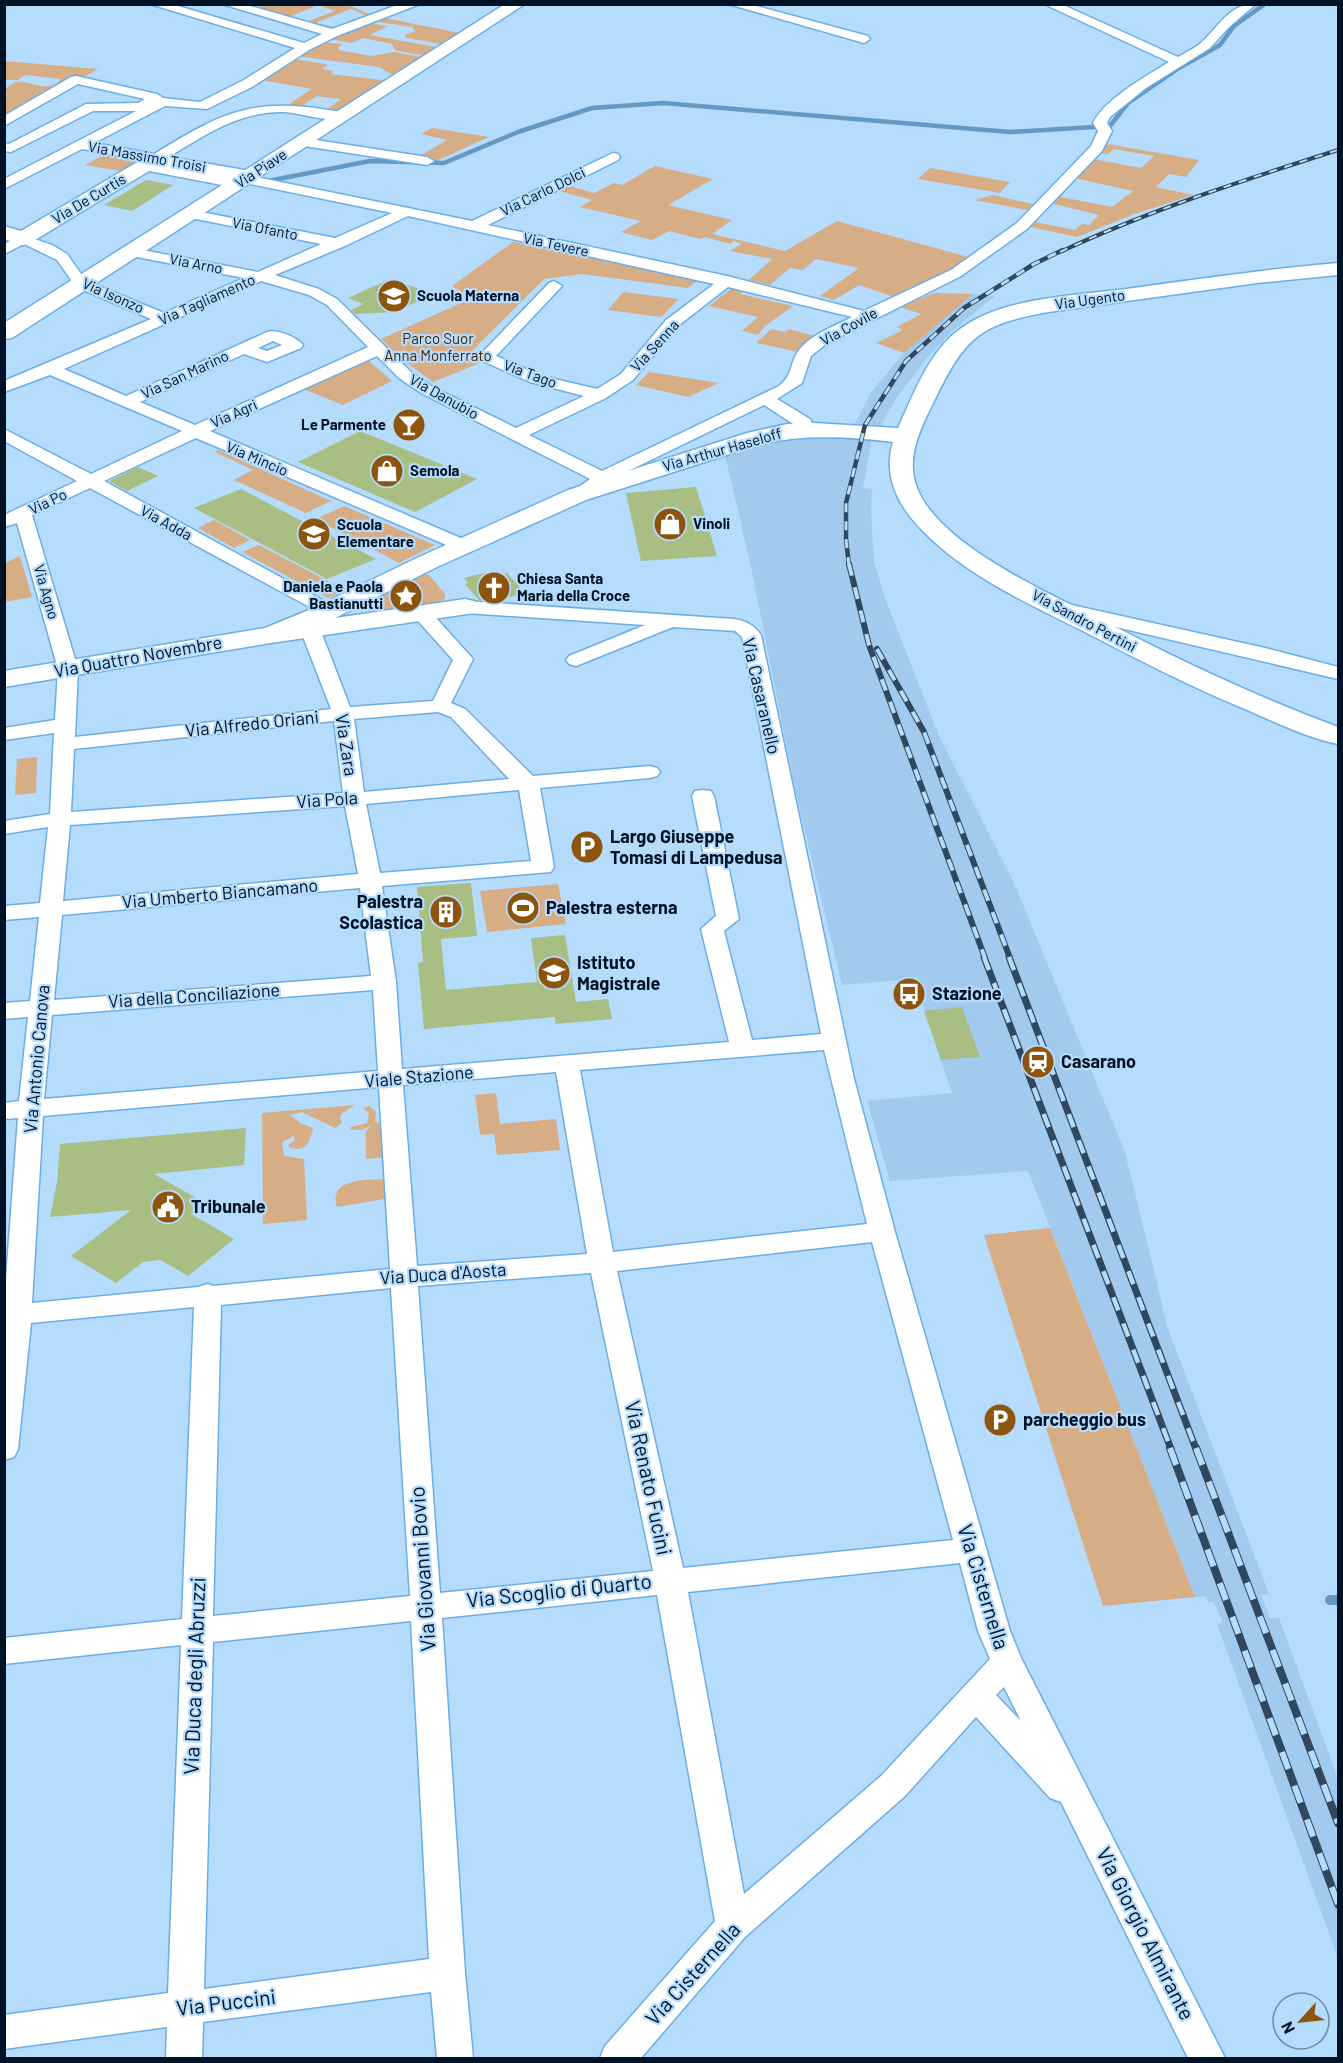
<svg xmlns="http://www.w3.org/2000/svg" width="1343" height="2063" font-family="Barlow,sans-serif">
<style>
.built{fill:#a1caee}
.green{fill:#d7ad85}
.lines{fill:none;stroke-linecap:round;stroke-linejoin:round}
.stream-far1{stroke:#6598c3;stroke-width:4.5}
.stream{stroke:#6598c3;stroke-width:10}
.building{fill:#a8be82}
.street-casing{stroke:#6caee3;stroke-width:3}
.secondary-casing{stroke:#6caee3;stroke-width:3}
.street{fill:#fff;fill-rule:evenodd}
.secondary{fill:#fff;fill-rule:evenodd}
.rail-far4-casing{stroke:#30475e;stroke-width:4}
.rail-far3-casing{stroke:#30475e;stroke-width:4.5}
.rail-far2-casing{stroke:#30475e;stroke-width:6}
.rail-far1-casing{stroke:#30475e;stroke-width:7}
.rail-casing{stroke:#30475e;stroke-width:8}
.rail-far4{stroke:#b5dbfd;stroke-width:2;stroke-dasharray:8;stroke-linecap:butt}
.rail-far3{stroke:#b5dbfd;stroke-width:3;stroke-dasharray:9;stroke-linecap:butt}
.rail-far2{stroke:#b5dbfd;stroke-width:4;stroke-dasharray:12;stroke-linecap:butt}
.rail-far1{stroke:#b5dbfd;stroke-width:4.5;stroke-dasharray:14;stroke-linecap:butt}
.rail{stroke:#b5dbfd;stroke-width:6;stroke-dasharray:18;stroke-linecap:butt}
.labels{text-anchor:middle;stroke-width:4.5;stroke-linejoin:round;paint-order:stroke}
.far-street-label{font-size:15px;fill:#001225;stroke:#b5dbfd}
.far-poi-label{font-size:15px;font-weight:bold;fill:#001225;stroke:#b5dbfd;text-anchor:start}
.far-park-label{font-size:15px;fill:#452500;stroke:#b5dbfd}
.street-label{font-size:18px;fill:#001225;stroke:#b5dbfd}
.poi-label{font-size:18px;font-weight:bold;fill:#001225;stroke:#b5dbfd;text-anchor:start}
.near-street-label{font-size:21px;fill:#001225;stroke:#b5dbfd}
</style>
<rect width="100%" height="100%" fill="#b5dbfd"/>
<g class="built">
<polygon points="973,294 995,296 952,331 932,352 897,397 879,428 854,425 872,391 904,353"/>
<polygon points="785,436 872,437 863,488 872,489 871,511 874,562 885,598 939,736 1014,883 1125,1152 1168,1329 1269,1594 1261,1595 1270,1618 1279,1618 1338,1779 1338,1958 1217,1624 1223,1623 1214,1602 1208,1602 1205,1596 1195,1597 1028,1171 890,1181 867,1101 952,1093 914,979 842,985 797,798 750,562 725,455"/>
</g>
<g class="green">
<polygon points="266,5 348,5 374,16 335,31 316,26 321,24 337,28 367,16 351,9 310,25 304,23 335,11 318,5 287,18 254,9"/>
<polygon points="380,17 465,34 447,45 407,38 404,35 415,31 412,27 372,21"/>
<polygon points="367,23 388,26 370,35 436,47 440,50 425,56 395,50 392,44 363,38 351,43 330,39"/>
<polygon points="321,42 343,44 338,47 339,50 371,56 394,52 426,58 396,77 379,67 296,56"/>
<polygon points="292,59 326,64 327,66 322,69 333,71 331,74 390,81 340,113 326,110 341,99 317,96 300,107 286,106 312,89 261,80"/>
<path d="M 4,61 L 98,69 L 5,122 L 5,98 L 7,95 L 5,89 C 10,86 14,81 22,82 C 34,83 52,93 61,79 L 25,75 L 18,80 L 5,80 Z"/>
<polygon points="432,128 489,137 436,161 418,157 447,140 421,134"/>
<polygon points="1107,144 1199,160 1186,177 1169,174 1156,187 1193,195 1132,215 1077,237 1026,226 1035,222 1075,230 1082,224 1089,225 1099,215 1050,203 1068,183 1071,183 1061,197 1112,207 1133,191 1074,178 1093,159 1141,168 1154,156 1114,149 1108,154 1100,153"/>
<polygon points="107,153 140,159 121,171 85,165"/>
<polygon points="655,166 713,179 668,205 732,220 712,234 785,251 837,221 972,258 937,280 894,297 859,285 834,300 820,296 859,268 816,259 803,270 790,268 770,285 749,280 772,259 730,251 741,244 734,241 730,244 705,237 701,239 669,231 652,240 621,232 641,221 580,207 592,200 556,190 567,185 594,193 614,183 622,185"/>
<polygon points="930,168 1010,182 1000,193 918,179"/>
<polygon points="993,195 1033,204 1027,210 975,200"/>
<polygon points="513,242 698,280 688,288 582,274 544,279 468,355 480,363 433,382 403,360 381,339 472,298 452,286"/>
<polygon points="732,288 744,290 740,294 793,306 765,326 758,335 742,331 758,317 709,306"/>
<polygon points="623,292 679,299 661,317 608,310"/>
<polygon points="934,293 973,294 904,353 876,343 903,330 897,327 921,314 900,307"/>
<polygon points="771,329 785,332 789,329 814,336 799,352 756,343"/>
<polygon points="369,361 392,381 343,405 303,389 360,363"/>
<polygon points="649,372 719,383 688,397 636,385"/>
<polygon points="218,450 331,501 306,513 234,480 253,470 215,452"/>
<polygon points="344,506 435,545 399,563 316,519"/>
<polygon points="214,520 250,540 234,548 198,528"/>
<polygon points="258,545 259,545 345,590 328,598 242,552"/>
<polygon points="20,556 32,597 5,602 5,563"/>
<polygon points="421,573 429,575 445,594 445,598 436,605 374,613 366,601"/>
<polygon points="37,757 36,793 15,795 17,759"/>
<polygon points="558,884 566,924 487,932 480,891"/>
<polygon points="496,1093 500,1124 556,1119 560,1150 497,1155 494,1134 480,1135 475,1095"/>
<path d="M 355,1105 L 341,1114 L 340,1119 L 342,1123 L 335,1128 L 302,1112 L 290,1115 L 300,1123 L 313,1128 C 310,1141 306,1154 289,1147 L 289,1144 L 295,1141 L 294,1136 L 282,1142 L 284,1156 L 304,1159 L 307,1220 L 263,1224 L 262,1113 Z"/>
<polygon points="369,1106 376,1112 375,1122 383,1123 386,1157 366,1159 366,1131 372,1125 362,1130 350,1130 351,1127 367,1123 369,1113 363,1108"/>
<path d="M 388,1179 L 390,1198 L 337,1207 C 328,1177 369,1180 388,1179 Z"/>
<polygon points="1050,1228 1195,1597 1103,1606 984,1235"/>
</g>
<g class="lines">
<polyline class="stream-far1" points="268,181 370,161 444,163 518,132 592,108 663,103 1010,132 1110,126 1128,103 1179,68 1220,45 1234,26 1265,4"/>
<polyline class="stream" points="1330,1600 1338,1600"/>
</g>
<g class="building">
<polygon points="146,180 173,185 132,211 104,205"/>
<polygon points="390,279 434,294 394,312 355,314 351,310 363,304 348,298"/>
<polygon points="360,431 392,444 477,479 415,512 298,462"/>
<polygon points="138,467 158,476 127,491 109,481"/>
<polygon points="696,487 717,556 641,561 626,493"/>
<polygon points="241,489 277,508 376,559 327,579 194,508"/>
<polygon points="492,571 496,576 507,573 525,593 494,601 479,600 465,584 468,583 464,578"/>
<polygon points="471,883 477,936 441,939 446,990 537,982 531,938 565,935 576,1002 608,999 612,1019 556,1024 555,1017 424,1029 418,963 423,962 417,887"/>
<polygon points="962,1007 980,1057 941,1060 924,1011"/>
<polygon points="246,1128 244,1165 154,1174 205,1203 191,1214 234,1239 188,1276 161,1260 143,1262 116,1283 71,1256 131,1210 50,1217 57,1182 60,1144"/>
</g>
<g class="lines">
<g class="street-casing">
<g id="street">
<path d="M 150,4 L 171,4 L 304,43 L 322,34 L 222,4 L 243,4 L 332,29 L 400,4 L 420,4 L 337,36 L 309,50 L 252,87 L 207,109 L 165,106 L 94,143 L 154,154 C 224,111 252,97 335,111 L 340,112 L 342,115 L 340,118 C 324,122 301,113 284,112 C 241,111 204,135 169,157 L 250,171 L 255,172 L 256,177 L 472,221 L 613,153 L 618,154 L 620,157 L 618,160 L 488,225 L 727,276 L 864,311 L 951,270 L 1017,223 L 1091,146 L 1098,131 L 1093,123 C 1106,98 1145,77 1169,62 L 1044,4 L 1061,4 L 1178,57 C 1186,52 1196,48 1203,41 C 1220,25 1229,4 1256,4 L 1229,27 L 1210,48 L 1146,88 L 1110,117 L 1107,123 L 1112,131 L 1102,151 L 1027,229 L 961,276 L 826,344 L 811,356 L 802,383 L 777,399 L 810,419 L 812,423 L 810,427 L 798,427 L 764,405 L 622,474 L 616,478 L 621,483 L 618,487 L 612,488 L 604,486 L 577,500 L 571,499 L 568,495 L 590,479 L 421,393 L 399,378 L 377,356 L 210,431 L 470,542 L 473,546 L 470,550 L 458,550 L 196,438 L 104,481 L 335,607 L 338,611 L 335,615 L 328,617 L 90,488 L 32,515 L 78,669 L 75,737 L 331,709 L 300,629 L 303,625 L 317,625 L 320,629 L 350,707 L 433,701 L 453,660 L 411,613 L 414,609 L 428,609 L 473,659 L 451,703 L 465,709 L 533,776 L 650,766 L 657,768 L 660,772 L 657,776 L 650,778 L 540,788 L 554,867 L 551,872 L 382,886 L 396,982 L 402,1069 L 729,1042 L 701,929 L 716,916 L 692,796 L 695,791 L 703,790 L 711,791 L 714,796 L 739,919 L 724,931 L 752,1040 L 821,1034 L 742,637 L 735,631 L 673,627 L 576,666 L 569,664 L 566,660 L 569,656 L 645,625 L 465,613 L 458,611 L 456,607 L 458,603 L 465,601 L 734,619 C 746,621 754,625 761,635 L 854,1079 L 895,1232 L 1010,1631 L 1022,1660 L 1225,2058 L 1188,2058 L 1061,1802 L 1050,1798 L 976,1717 L 905,1796 L 745,1937 L 641,2058 L 600,2058 L 605,2046 L 715,1921 L 657,1595 L 442,1618 L 465,1973 L 473,2058 L 437,2058 L 431,1992 L 203,2022 L 202,2058 L 166,2058 L 167,2027 L 4,2049 L 4,2015 L 168,1993 L 181,1645 L 4,1664 L 4,1638 L 182,1619 L 194,1307 L 31,1323 L 18,1449 L 14,1457 L 4,1460 L 4,1306 L 18,1118 L 4,1119 L 4,1103 L 19,1101 L 28,1017 L 4,1019 L 4,1003 L 30,1001 L 39,917 L 4,920 L 4,906 L 40,903 L 48,827 L 4,834 L 4,821 L 50,814 L 54,733 L 4,740 L 4,728 L 55,720 L 58,669 L 17,523 L 4,527 L 4,515 L 77,481 L 4,441 L 4,429 L 91,474 L 182,431 L 50,375 L 4,392 L 4,381 L 151,319 L 76,287 L 57,260 L 24,244 L 4,254 L 4,244 L 23,235 L 52,245 L 67,254 L 86,281 L 164,313 L 244,278 L 127,255 L 125,252 L 127,249 L 132,248 L 258,272 L 321,244 L 191,218 L 184,214 L 186,211 L 191,210 L 335,238 L 392,213 L 245,183 L 240,182 L 239,177 L 159,163 L 146,169 L 139,165 L 144,160 L 82,149 L 4,189 L 4,179 L 136,111 L 93,111 L 11,152 L 4,151 L 4,143 L 9,144 L 86,104 L 138,103 L 145,99 L 78,84 L 4,126 L 4,116 L 71,77 L 76,76 L 157,94 L 163,98 L 200,102 L 242,81 L 295,48 ZM 408,216 L 714,284 L 666,320 L 621,374 L 597,389 L 542,376 L 496,356 L 562,286 L 554,281 L 549,283 L 478,357 L 480,360 L 530,382 L 584,396 L 516,428 L 433,387 L 411,372 L 337,299 L 319,289 L 275,275 L 345,246 ZM 261,281 L 309,295 L 327,305 L 368,347 L 195,425 L 140,402 L 244,354 L 267,362 L 301,348 L 303,345 C 296,337 278,329 267,332 L 126,396 L 64,369 ZM 728,287 L 852,317 C 835,326 807,336 797,353 C 789,367 793,374 779,386 L 602,471 L 529,435 L 606,398 L 633,380 L 678,326 ZM 273,341 L 282,345 L 267,351 L 258,348 ZM 438,712 L 451,717 L 509,779 L 364,792 L 354,719 ZM 334,721 L 343,793 L 71,812 L 74,749 ZM 519,790 L 531,861 L 380,873 L 366,804 ZM 345,806 L 358,874 L 63,901 L 70,825 ZM 360,888 L 371,976 L 54,1000 L 62,915 ZM 373,990 L 378,1071 L 44,1099 L 52,1015 ZM 824,1050 L 867,1224 L 613,1252 L 580,1070 ZM 556,1072 L 587,1254 L 417,1266 L 403,1085 ZM 379,1087 L 390,1269 L 213,1286 L 208,1284 L 198,1287 L 32,1303 L 43,1116 ZM 872,1242 L 953,1540 L 683,1568 L 617,1271 ZM 591,1273 L 653,1571 L 440,1593 L 418,1286 ZM 391,1288 L 410,1596 L 213,1616 L 221,1305 ZM 960,1563 L 978,1631 L 990,1659 L 881,1776 L 744,1894 L 688,1592 ZM 411,1621 L 429,1959 L 204,1989 L 213,1642 ZM 1004,1687 L 1021,1721 L 996,1695 Z"/>
<polygon points="728,4 749,4 868,36 870,39 864,43"/>
<polygon points="303,138 427,157 434,161 427,165 298,145 296,142 298,139"/>
<polygon points="1063,603 1265,648 1338,667 1338,679 1056,613 1053,609 1056,605"/>
</g>
</g>
<g class="secondary-casing">
<g id="secondary">
<polygon points="505,4 525,4 12,338 4,339 4,323 222,185 149,171 30,243 23,245 4,239 4,226 21,231 139,161 146,159 236,176"/>
<path d="M 1338,263 L 1338,275 L 1257,283 L 1048,312 C 977,325 965,338 934,401 C 921,428 905,457 917,488 C 939,545 1050,594 1102,620 C 1179,660 1257,697 1338,727 L 1338,744 C 1307,738 1275,722 1245,709 C 1189,686 1135,658 1081,630 C 1025,602 963,574 920,528 C 897,504 883,475 893,442 C 849,437 805,434 761,444 L 586,500 L 437,567 L 335,618 L 465,599 L 474,601 L 478,607 L 474,613 L 271,643 L 4,687 L 4,671 L 265,628 L 309,610 L 419,557 L 568,490 L 747,433 L 787,424 L 814,423 L 898,428 C 913,395 930,350 960,329 C 1003,297 1074,296 1126,289 C 1197,279 1267,269 1338,263 Z"/>
</g>
</g>
<use href="#street" class="street"/>
<use href="#secondary" class="secondary"/>
<g class="rail-far4-casing">
<path id="rail-far4" d="M 1060,252 C 1150,210 1244,180 1338,150"/>
</g>
<g class="rail-far3-casing">
<polyline id="rail-far3" points="849,566 846,539 846,503 865,425 906,361 964,308 1034,264 1063,250"/>
</g>
<g class="rail-far2-casing">
<g id="rail-far2">
<polyline points="849,564 869,645 985,958"/>
<polyline points="877,649 924,732 1010,958"/>
</g>
</g>
<g class="rail-far1-casing">
<g id="rail-far1">
<polyline points="984,957 1171,1449"/>
<polyline points="1009,957 1196,1449"/>
</g>
</g>
<g class="rail-casing">
<g id="rail">
<polyline points="1170,1448 1338,1904"/>
<polyline points="1196,1448 1338,1823"/>
</g>
</g>
<use href="#rail-far4" class="rail-far4"/>
<use href="#rail-far3" class="rail-far3"/>
<use href="#rail-far2" class="rail-far2"/>
<use href="#rail-far1" class="rail-far1"/>
<use href="#rail" class="rail"/>
</g>
<defs>
<g id="school-disc" transform="scale(1.725)"><circle r="9.5" fill="#8d540d" stroke="#b5dbfd"/><path d="M0-5L7-2L0 1L-7-2ZM-4 1L0 2.5L4 1V4Q0 6-4 4Z" fill="#fff"/></g>
<g id="bar-disc" transform="scale(1.725)"><circle r="9.5" fill="#8d540d" stroke="#b5dbfd"/><path d="M-6-5H6L.8 .8V4.5H3.5V6h-7V4.5H-.8V.8Z" fill="#fff"/></g>
<g id="shop-disc" transform="scale(1.725)"><circle r="9.5" fill="#8d540d" stroke="#b5dbfd"/><path d="M-5-2.5h2.3a2.7 3.5 0 0 1 5.4 0H5L5.5 6h-11ZM-1.5-2.5h3a1.5 2.3 0 0 0-3 0Z" fill="#fff"/></g>
<g id="church-disc" transform="scale(1.725)"><circle r="9.5" fill="#8d540d" stroke="#b5dbfd"/><path d="M-1.2-6h2.4v3.5h3.3v2.4h-3.3V6h-2.4V-.1h-3.3v-2.4h3.3Z" fill="#fff"/></g>
<g id="sight-disc" transform="scale(1.725)"><circle r="9.5" fill="#8d540d" stroke="#b5dbfd"/><path d="M0-6L1.8-2.2L6-1.7L2.9 1.2L3.7 5.4L0 3.3L-3.7 5.4L-2.9 1.2L-6-1.7L-1.8-2.2Z" fill="#fff"/></g>
<g id="parking-disc" transform="scale(1.725)"><circle r="9.5" fill="#8d540d" stroke="#b5dbfd"/><path d="M-3.5-5.5H1a3.5 3.5 0 0 1 0 7H-1V5.5H-3.5ZM-1-3.4V-.6H.8a1.4 1.4 0 0 0 0-2.8Z" fill="#fff"/></g>
<g id="stadium-disc" transform="scale(1.725)"><circle r="9.5" fill="#8d540d" stroke="#b5dbfd"/><path d="M0-5a6.5 5 0 1 0 0 10a6.5 5 0 1 0 0-10ZM-3.5-1.8h7v3.6h-7Z" fill="#fff"/></g>
<g id="building-disc" transform="scale(1.725)"><circle r="9.5" fill="#8d540d" stroke="#b5dbfd"/><path d="M-4-6H4V6H1V3H-1V6H-4ZM-2.5-4.3h1.7v1.8h-1.7ZM.8-4.3h1.7v1.8H.8ZM-2.5-1h1.7V.8h-1.7ZM.8-1h1.7V.8H.8Z" fill="#fff"/></g>
<g id="bus-disc" transform="scale(1.725)"><circle r="9.5" fill="#8d540d" stroke="#b5dbfd"/><path d="M-5-6H5V4H4V6H2V4H-2V6H-4V4H-5ZM-3.5-4V0h7V-4ZM-3.5 1.2v1.5H-2V1.2ZM2 1.2v1.5H3.5V1.2Z" fill="#fff"/></g>
<g id="station-disc" transform="scale(1.725)"><circle r="9.5" fill="#8d540d" stroke="#b5dbfd"/><path d="M-3-6H3Q5-6 5-4V2Q5 4 3 4L4.5 6H3L1.5 4h-3L-3 6H-4.5L-3 4Q-5 4-5 2V-4Q-5-6-3-6ZM-3.5-4v3h7v-3ZM-3.5 1v1.5H-2V1ZM2 1v1.5H3.5V1Z" fill="#fff"/></g>
<g id="civic-disc" transform="scale(1.725)"><circle r="9.5" fill="#8d540d" stroke="#b5dbfd"/><path d="M-.6-6.5H3V-4.5H.6V-3L4-1V1h2V6H-6V1h2V-1L-.6-3ZM-1.2 2.5V6h2.4V2.5Z" fill="#fff"/></g>
</defs>
<g fill-rule="evenodd">
<use href="#school-disc" x="394" y="296"/>
<use href="#bar-disc" x="409" y="425"/>
<use href="#shop-disc" x="387" y="471"/>
<use href="#shop-disc" x="670" y="524"/>
<use href="#school-disc" x="314" y="534"/>
<use href="#church-disc" x="494" y="588"/>
<use href="#sight-disc" x="406" y="596"/>
<use href="#parking-disc" x="587" y="847"/>
<use href="#stadium-disc" x="523" y="908"/>
<use href="#building-disc" x="446" y="912"/>
<use href="#school-disc" x="554" y="973"/>
<use href="#bus-disc" x="909" y="994"/>
<use href="#station-disc" x="1038" y="1062"/>
<use href="#civic-disc" x="168" y="1207"/>
<use href="#parking-disc" x="1000" y="1420"/>
</g>
<g class="labels">
<g class="far-street-label">
<text transform="translate(147 157) rotate(10)" y="5">Via Massimo Troisi</text>
<text transform="translate(261 169) rotate(-33)" y="5">Via Piave</text>
<text transform="translate(543 192) rotate(-26)" y="5">Via Carlo Dolci</text>
<text transform="translate(89 199) rotate(-31)" y="5">Via De Curtis</text>
<text transform="translate(265 229) rotate(11)" y="5">Via Ofanto</text>
<text transform="translate(556 245) rotate(12)" y="5">Via Tevere</text>
<text transform="translate(196 264) rotate(11)" y="5">Via Arno</text>
<text transform="translate(113 296) rotate(24)" y="5">Via Isonzo</text>
<text transform="translate(207 300) rotate(-24)" y="5">Via Tagliamento</text>
<text transform="translate(1090 300) rotate(-8)" y="5">Via Ugento</text>
<text transform="translate(849 327) rotate(-29)" y="5">Via Covile</text>
<text transform="translate(655 346) rotate(-48)" y="5">Via Senna</text>
<text transform="translate(530 374) rotate(20)" y="5">Via Tago</text>
<text transform="translate(185 375) rotate(-25)" y="5">Via San Marino</text>
<text transform="translate(444 397) rotate(29)" y="5">Via Danubio</text>
<text transform="translate(234 414) rotate(-24)" y="5">Via Agri</text>
<text transform="translate(722 450) rotate(-16)" y="5">Via Arthur Haseloff</text>
<text transform="translate(257 459) rotate(23)" y="5">Via Mincio</text>
<text transform="translate(48 502) rotate(-25)" y="5">Via Po</text>
<text transform="translate(166 523) rotate(29)" y="5">Via Adda</text>
<text transform="translate(46 592) rotate(74)" y="5">Via Agno</text>
<text transform="translate(1084 621) rotate(28)" y="5">Via Sandro Pertini</text>
</g>
<g class="far-poi-label">
<text x="417" y="301">Scuola Materna</text>
<text x="386" y="430" text-anchor="end">Le Parmente</text>
<text x="410" y="476">Semola</text>
<text x="693" y="529">Vinoli</text>
<text x="337" y="530">Scuola<tspan x="337" dy="17">Elementare</tspan></text>
<text x="517" y="584">Chiesa Santa<tspan x="517" dy="17">Maria della Croce</tspan></text>
<text x="383" y="592" text-anchor="end">Daniela e Paola<tspan x="383" dy="17">Bastianutti</tspan></text>
</g>
<g class="far-park-label">
<text x="438" y="344">Parco Suor<tspan x="438" dy="17">Anna Monferrato</tspan></text>
</g>
<g class="street-label">
<text transform="translate(138 657) rotate(-10)" y="6">Via Quattro Novembre</text>
<text transform="translate(761 696) rotate(77)" y="6">Via Casaranello</text>
<text transform="translate(252 724) rotate(-6)" y="6">Via Alfredo Oriani</text>
<text transform="translate(346 745) rotate(81)" y="6">Via Zara</text>
<text transform="translate(327 800) rotate(-4)" y="6">Via Pola</text>
<text transform="translate(220 894) rotate(-5)" y="6">Via Umberto Biancamano</text>
<text transform="translate(194 996) rotate(-4)" y="6">Via della Conciliazione</text>
<text transform="translate(37 1059) rotate(-85)" y="6">Via Antonio Canova</text>
<text transform="translate(419 1077) rotate(-5)" y="6">Viale Stazione</text>
<text transform="translate(443 1274) rotate(-4)" y="6">Via Duca d'Aosta</text>
</g>
<g class="poi-label">
<text x="610" y="843">Largo Giuseppe<tspan x="610" dy="21">Tomasi di Lampedusa</tspan></text>
<text x="423" y="908" text-anchor="end">Palestra<tspan x="423" dy="21">Scolastica</tspan></text>
<text x="546" y="914">Palestra esterna</text>
<text x="577" y="969">Istituto<tspan x="577" dy="21">Magistrale</tspan></text>
<text x="932" y="1000">Stazione</text>
<text x="1061" y="1068">Casarano</text>
<text x="191" y="1213">Tribunale</text>
<text x="1023" y="1426">parcheggio bus</text>
</g>
<g class="near-street-label">
<text transform="translate(648 1478) rotate(78)" y="7">Via Renato Fucini</text>
<text transform="translate(423 1569) rotate(-94)" y="7">Via Giovanni Bovio</text>
<text transform="translate(983 1587) rotate(73)" y="7">Via Cisternella</text>
<text transform="translate(559 1591) rotate(-6)" y="7">Via Scoglio di Quarto</text>
<text transform="translate(195 1676) rotate(-88)" y="7">Via Duca degli Abruzzi</text>
<text transform="translate(1145 1934) rotate(63)" y="7">Via Giorgio Almirante</text>
<text transform="translate(693 1974) rotate(-48)" y="7">Via Cisternella</text>
<text transform="translate(226 2003) rotate(-7)" y="7">Via Puccini</text>
</g>
</g>
<rect width="1343" height="2063" fill="none" stroke="#001225" stroke-width="12"/>
<g transform="translate(1301 2021) rotate(243)"><circle r="28" fill="#b5dbfd" stroke="#6d8ba7" stroke-width="1.5"/>
<path d="M0-4.5L10 22L0 15L-10 22Z" fill="#8d540d"/>
<text y="-9" font-size="16" font-weight="bold" text-anchor="middle" fill="#001225">N</text>
</g>
</svg>
